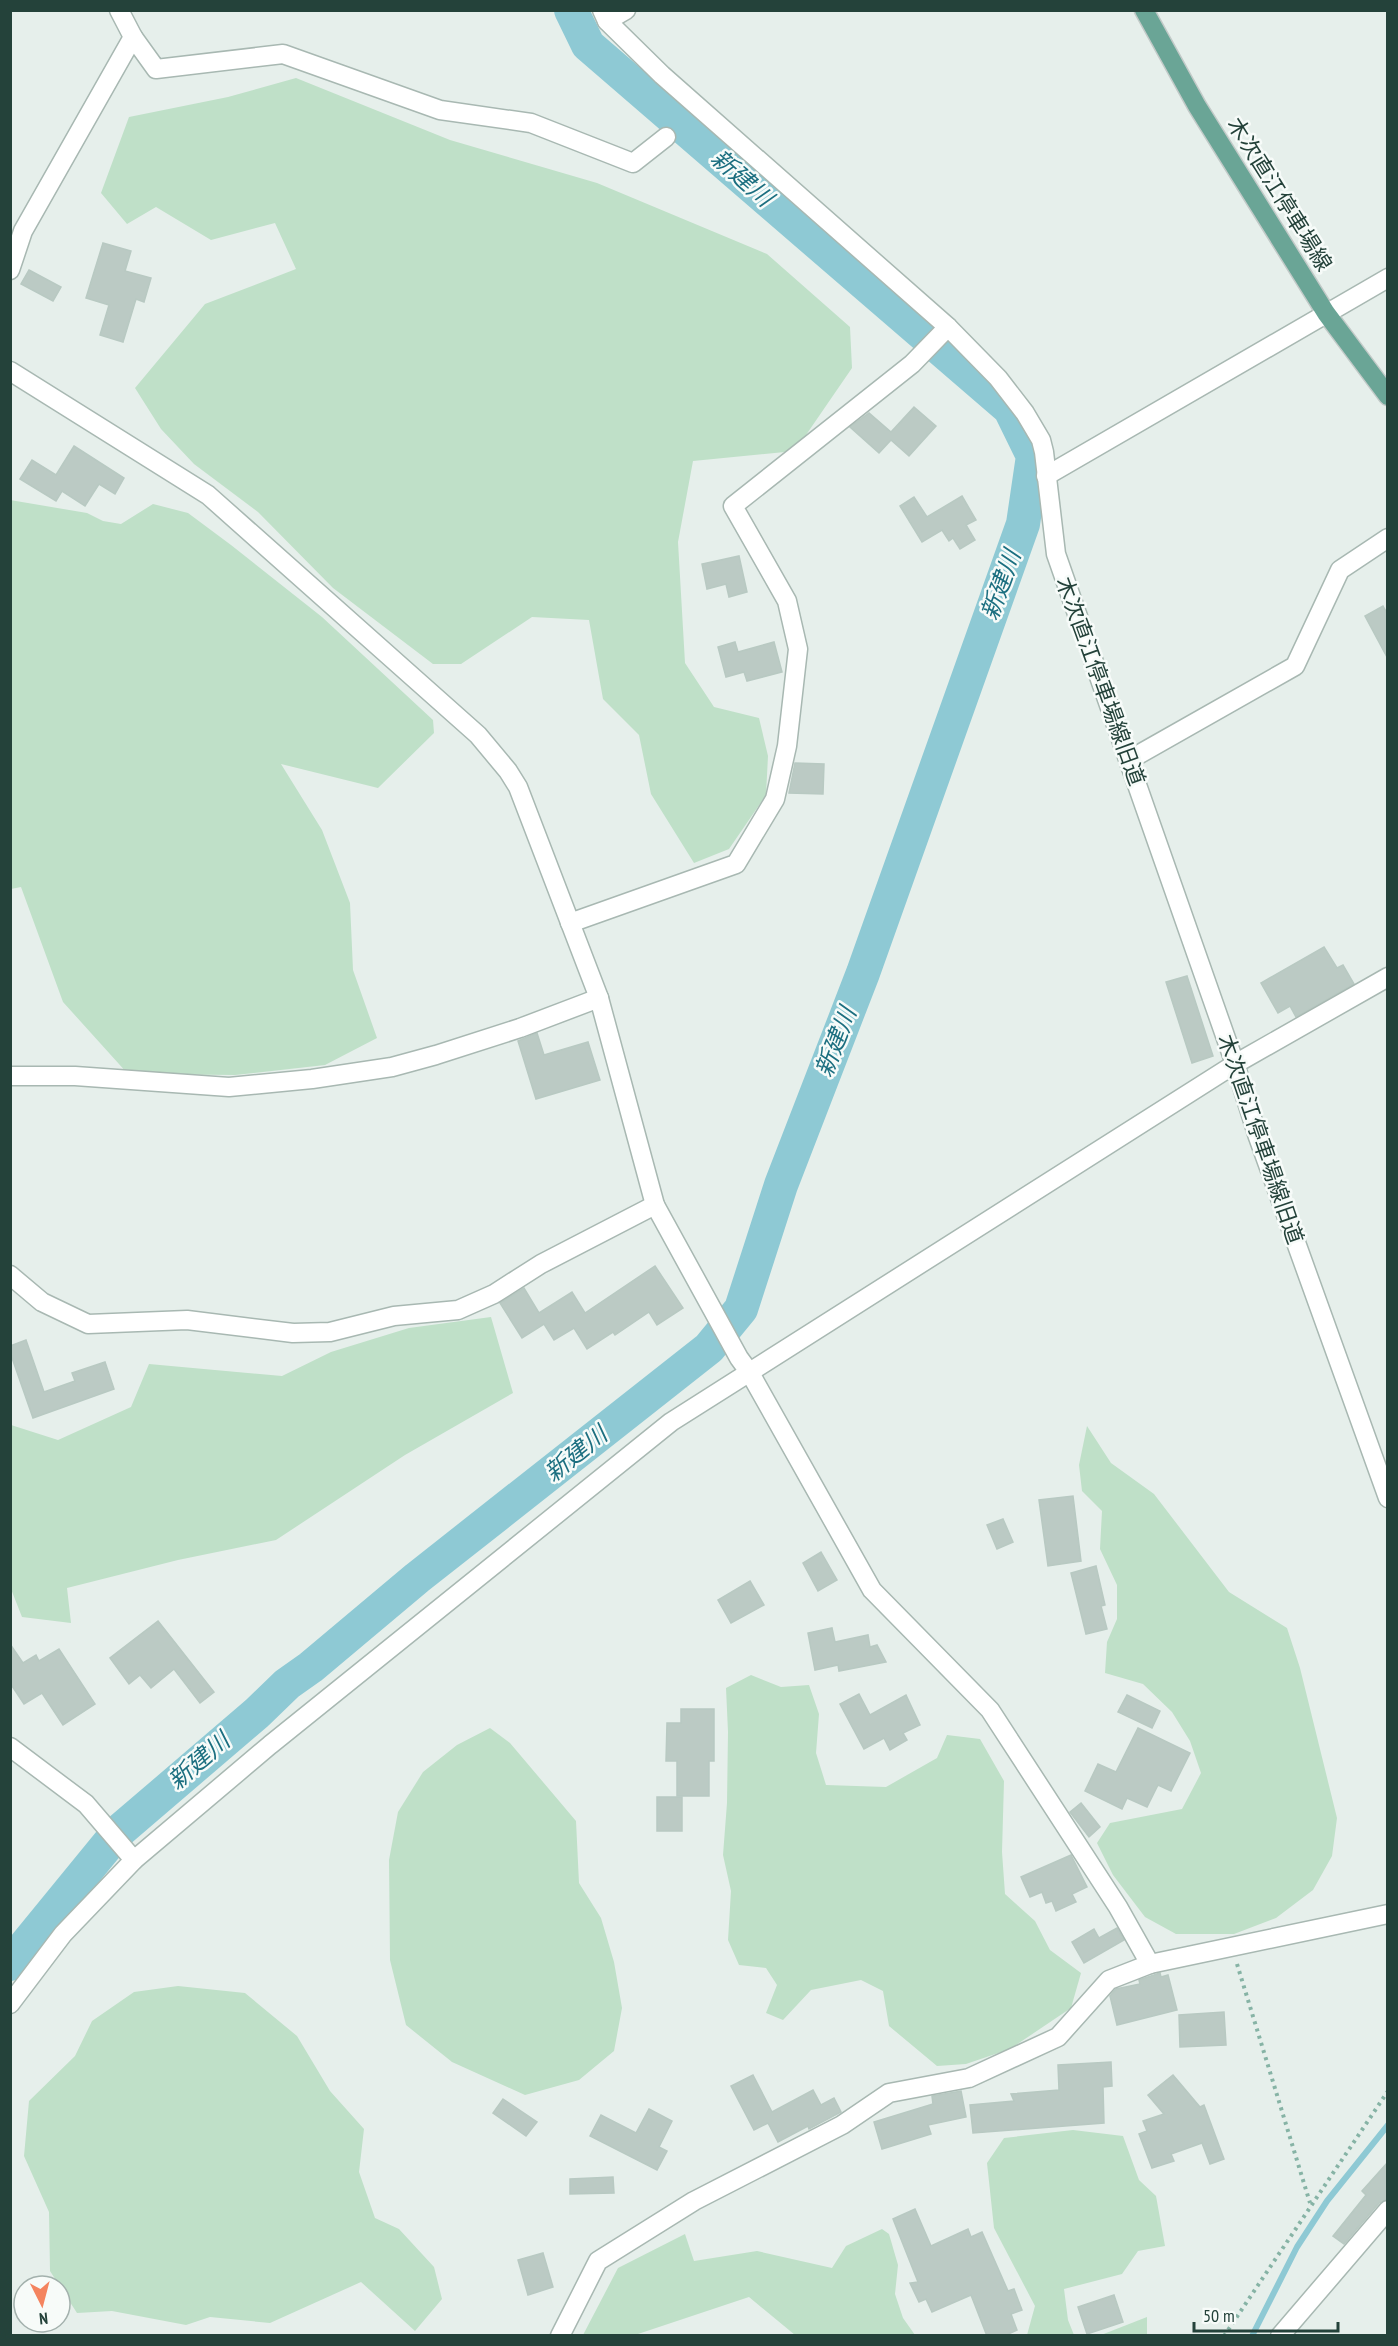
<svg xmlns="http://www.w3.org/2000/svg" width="1398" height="2346" font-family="'PT Sans Narrow','Noto Sans JP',sans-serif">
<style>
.green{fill:#bfe0c8}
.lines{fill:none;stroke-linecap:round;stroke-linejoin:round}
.stream{stroke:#8ec9d4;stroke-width:6}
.river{stroke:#8ec9d4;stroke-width:34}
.building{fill:#bbcac4;stroke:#b8c9c2;stroke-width:1.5}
.minor-casing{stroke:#a8b8b2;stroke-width:21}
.major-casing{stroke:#c2cac8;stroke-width:21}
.path{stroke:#86b3a5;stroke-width:4;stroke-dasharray:3 4.5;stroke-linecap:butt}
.minor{stroke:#fff;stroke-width:18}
.major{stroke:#6aa596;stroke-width:18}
.labels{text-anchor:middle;stroke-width:5;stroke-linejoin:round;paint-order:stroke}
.street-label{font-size:22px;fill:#24423a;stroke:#f7fbf9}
.water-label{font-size:24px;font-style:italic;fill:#1c6f80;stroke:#f7fbf9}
</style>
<rect width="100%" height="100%" fill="#e6efeb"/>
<g class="green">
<polygon points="296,78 450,140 597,183 767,254 850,327 852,368 795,451 693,461 678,542 685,663 714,707 759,718 768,756 766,795 729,849 694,863 651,794 639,735 603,699 589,620 532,617 461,664 433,664 333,588 258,512 194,464 161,429 135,388 205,304 296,269 275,223 211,240 156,207 127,224 101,193 129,117 228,97"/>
<polygon points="10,500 87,513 103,521 121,524 153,504 188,513 231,545 322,617 433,720 434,733 378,788 281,764 322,830 350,903 353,970 377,1038 325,1065 235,1075 128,1074 63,1002 21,887 11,889"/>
<polygon points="491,1317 513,1393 405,1455 276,1540 178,1560 67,1588 71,1623 22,1617 11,1589 11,1425 58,1440 131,1407 149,1364 282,1376 331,1352 409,1328"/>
<polygon points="1087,1426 1111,1463 1154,1494 1229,1592 1287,1628 1300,1668 1337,1818 1332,1856 1313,1890 1276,1918 1234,1934 1176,1934 1145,1917 1113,1875 1097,1843 1110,1823 1182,1809 1201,1773 1190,1741 1172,1712 1143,1684 1105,1673 1107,1642 1117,1619 1117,1585 1100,1549 1102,1511 1082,1491 1079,1465"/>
<polygon points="751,1675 781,1687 809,1685 819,1714 816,1753 826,1785 886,1787 937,1758 947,1735 980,1739 1004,1781 1002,1852 1005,1894 1035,1921 1050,1950 1081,1973 1071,2008 1010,2049 966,2064 937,2066 889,2026 883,1991 861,1980 811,1990 783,2020 766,2013 777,1985 766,1968 739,1965 728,1940 731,1891 723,1855 727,1803 728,1732 726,1688"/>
<polygon points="490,1728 510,1743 576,1821 579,1883 601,1918 614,1962 622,2008 614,2051 579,2080 525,2095 452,2062 406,2025 390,1960 389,1860 398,1812 423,1772 457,1745"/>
<polygon points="178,1986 245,1993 297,2036 330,2091 364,2129 359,2172 375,2218 399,2229 434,2267 442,2299 415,2331 361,2282 270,2323 210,2317 186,2325 112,2311 77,2313 50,2271 49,2212 24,2156 29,2101 75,2056 92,2021 134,1992"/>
<polygon points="1073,2130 1123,2136 1139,2180 1156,2196 1165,2246 1138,2251 1122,2274 1064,2289 1068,2320 1074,2335 1027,2335 1035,2306 994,2228 987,2163 1004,2138"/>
<polygon points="882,2229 889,2234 898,2265 895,2294 903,2318 915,2335 795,2335 749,2297 635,2335 583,2335 618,2268 685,2234 694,2261 757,2251 832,2268 846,2246"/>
<polygon points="1147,2317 1147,2335 1101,2335"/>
</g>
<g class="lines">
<polyline class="stream" points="1252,2336 1297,2247 1327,2201 1388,2125"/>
<polyline class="river" points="10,1964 118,1832 257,1713 287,1684 311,1667 417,1578 709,1348 741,1309 781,1185 863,973 1023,524 1033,456 1010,409 588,45 571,10"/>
</g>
<g class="building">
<polygon points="103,243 131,251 125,271 151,278 144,302 136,299 123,342 100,335 109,305 86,298"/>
<polygon points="29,270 61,287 53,301 21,284"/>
<polygon points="914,407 936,426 909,456 891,440 879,453 850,427 869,413 891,432"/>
<polygon points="74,446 124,478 115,494 99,484 85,506 62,491 56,501 20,479 32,460 56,475"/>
<polygon points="962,496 976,520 966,525 975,540 960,549 953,538 949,541 942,530 922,542 900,506 914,497 927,517"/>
<polygon points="739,556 747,592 729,597 726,584 707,589 702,564"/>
<polygon points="1383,606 1388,615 1388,659 1365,616"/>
<polygon points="735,642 738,652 774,642 782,672 747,681 744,672 726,677 718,647"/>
<polygon points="795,763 824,764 823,794 789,793"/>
<polygon points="1324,947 1337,968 1343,965 1354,984 1296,1017 1290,1006 1278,1013 1261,983"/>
<polygon points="1187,976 1213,1056 1192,1063 1166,982"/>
<polygon points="537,1033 544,1055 588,1042 600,1080 536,1099 518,1041"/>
<polygon points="655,1266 683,1308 657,1325 649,1312 615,1335 613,1332 587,1349 574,1328 554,1340 544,1324 522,1338 500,1303 524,1288 539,1313 572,1292 585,1313"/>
<polygon points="26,1340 44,1392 75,1381 72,1373 105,1362 114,1389 33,1418 10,1352 10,1346"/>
<polygon points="1073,1496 1081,1561 1048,1566 1039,1500"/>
<polygon points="1003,1519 1013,1542 997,1549 987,1525"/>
<polygon points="821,1552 837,1580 818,1591 803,1563"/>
<polygon points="1096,1566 1105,1605 1101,1606 1107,1629 1086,1634 1071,1573"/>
<polygon points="750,1581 764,1605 731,1623 718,1600"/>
<polygon points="158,1621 214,1692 200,1703 174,1669 151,1688 140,1675 129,1684 110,1658"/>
<polygon points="832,1628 835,1642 868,1635 870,1647 877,1645 886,1662 839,1671 838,1665 815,1670 808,1633"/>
<polygon points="10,1644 23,1663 36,1655 39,1661 59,1649 95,1704 63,1725 42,1693 24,1704 10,1683"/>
<polygon points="859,1694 870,1715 906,1695 920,1725 903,1733 907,1740 890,1750 884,1738 864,1749 840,1704"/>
<polygon points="1127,1695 1160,1711 1152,1728 1118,1712"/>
<polygon points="681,1709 714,1709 714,1761 709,1761 709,1796 677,1796 677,1761 666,1761 667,1723 681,1723"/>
<polygon points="1138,1728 1190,1753 1171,1791 1158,1785 1147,1807 1127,1798 1122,1809 1085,1791 1098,1764 1116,1772"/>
<rect x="657" y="1797" width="25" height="34"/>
<polygon points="1081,1803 1100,1827 1089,1837 1070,1812"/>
<polygon points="1071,1855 1087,1887 1072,1894 1076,1902 1056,1911 1052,1901 1046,1903 1042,1892 1030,1897 1021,1877"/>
<polygon points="1117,1928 1124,1940 1084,1963 1072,1942 1094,1929 1099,1938"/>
<polygon points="1160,1973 1161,1977 1168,1975 1177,2010 1117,2025 1110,1996 1116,1989 1140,1984 1139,1980"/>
<polygon points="1224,2012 1226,2045 1180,2047 1179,2015"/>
<polygon points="1111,2062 1112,2086 1103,2087 1104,2123 973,2133 970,2105 1014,2101 1011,2094 1059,2090 1058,2065"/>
<polygon points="753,2075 772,2112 813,2090 821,2105 834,2098 841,2112 809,2129 808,2126 778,2142 768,2123 754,2130 731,2086"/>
<polygon points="1173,2075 1200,2107 1204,2105 1224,2159 1210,2164 1202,2143 1171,2154 1174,2161 1152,2168 1139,2134 1147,2131 1143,2121 1164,2114 1148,2095"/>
<polygon points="961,2091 966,2117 928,2125 931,2134 882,2149 874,2122 933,2104 932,2096"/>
<polygon points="503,2099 537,2122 526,2136 493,2113"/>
<polygon points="649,2109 672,2121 659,2147 667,2151 657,2170 590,2136 601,2115 636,2133"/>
<polygon points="1388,2162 1388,2199 1379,2203 1344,2244 1333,2236 1366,2195 1362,2191"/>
<polygon points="613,2177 614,2193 570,2194 570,2179"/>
<polygon points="915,2209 931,2246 968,2229 971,2237 982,2232 1008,2291 1014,2289 1022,2310 1011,2314 1017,2330 1004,2336 987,2336 971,2295 932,2312 926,2299 919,2302 910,2283 918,2282 893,2219"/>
<polygon points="543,2253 553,2287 528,2295 518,2260"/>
<polygon points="1114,2295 1123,2322 1087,2334 1078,2307"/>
</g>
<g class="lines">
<g class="minor-casing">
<g id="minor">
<polyline points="602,10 607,21 662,75 948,327 998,378 1025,413 1041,440 1044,452 1056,554 1235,1064 1258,1137 1388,1498"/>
<polyline points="607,21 626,10"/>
<polyline points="133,37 156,69 283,54 440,110 531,123 633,163 666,137"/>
<polyline points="10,270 23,231 133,37 119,10"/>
<polyline points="10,371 208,495 478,735 508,771 518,787 599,998 655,1205 739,1358 750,1373 872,1590 990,1710 1118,1907 1150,1964"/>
<polyline points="1046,476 1388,278"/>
<polyline points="1129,760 1295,666 1340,570 1388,538"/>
<polyline points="570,923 736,864 775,799 787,746 798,649 787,601 733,506 912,364 948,327"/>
<polyline points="10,1076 75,1076 229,1087 312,1079 392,1067 436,1055 520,1028 599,998"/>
<polyline points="10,1275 42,1302 88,1324 187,1320 293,1333 330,1332 394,1316 458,1310 494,1294 541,1264 655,1205"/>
<polyline points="10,1747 86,1804 134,1860"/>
<polyline points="10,2004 63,1934 134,1860 270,1745 671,1422 1235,1064 1388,977"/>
<polyline points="560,2336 598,2261 694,2201 842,2125 889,2093 969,2078 1058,2037 1109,1980 1150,1964 1388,1914"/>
<polyline points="1280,2336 1388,2210"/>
</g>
</g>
<g class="major-casing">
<polyline id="major" points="1144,10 1197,106 1326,313 1388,396"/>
</g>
<g class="path">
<polyline points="1237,1964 1310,2203"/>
<polyline points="1224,2336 1388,2091"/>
</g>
<use href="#minor" class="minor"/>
<use href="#major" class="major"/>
</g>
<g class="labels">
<g class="street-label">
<text transform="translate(1280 194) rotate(58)" y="8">木次直江停車場線</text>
<text transform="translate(1101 681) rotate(70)" y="8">木次直江停車場線旧道</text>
<text transform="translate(1261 1139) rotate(71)" y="8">木次直江停車場線旧道</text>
</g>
<g class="water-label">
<text transform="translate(742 178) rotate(41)" y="8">新建川</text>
<text transform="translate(1001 585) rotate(-70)" y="8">新建川</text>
<text transform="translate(836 1042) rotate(-69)" y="8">新建川</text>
<text transform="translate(576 1454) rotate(-39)" y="8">新建川</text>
<text transform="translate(199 1761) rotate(-41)" y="8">新建川</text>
</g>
</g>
<rect width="1398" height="2346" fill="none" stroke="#24423a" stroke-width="24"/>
<g transform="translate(42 2304) rotate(174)"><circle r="28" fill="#f7fbf9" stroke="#a3b1ad" stroke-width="1.5"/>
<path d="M0-4.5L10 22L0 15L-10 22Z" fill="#f4845f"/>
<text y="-9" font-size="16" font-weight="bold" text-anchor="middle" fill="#24423a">N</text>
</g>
<path d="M1194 2322v9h144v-9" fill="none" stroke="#24423a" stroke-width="3"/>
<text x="1203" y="2322" font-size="18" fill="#24423a" stroke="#f7fbf9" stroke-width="4.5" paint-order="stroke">50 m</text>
</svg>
